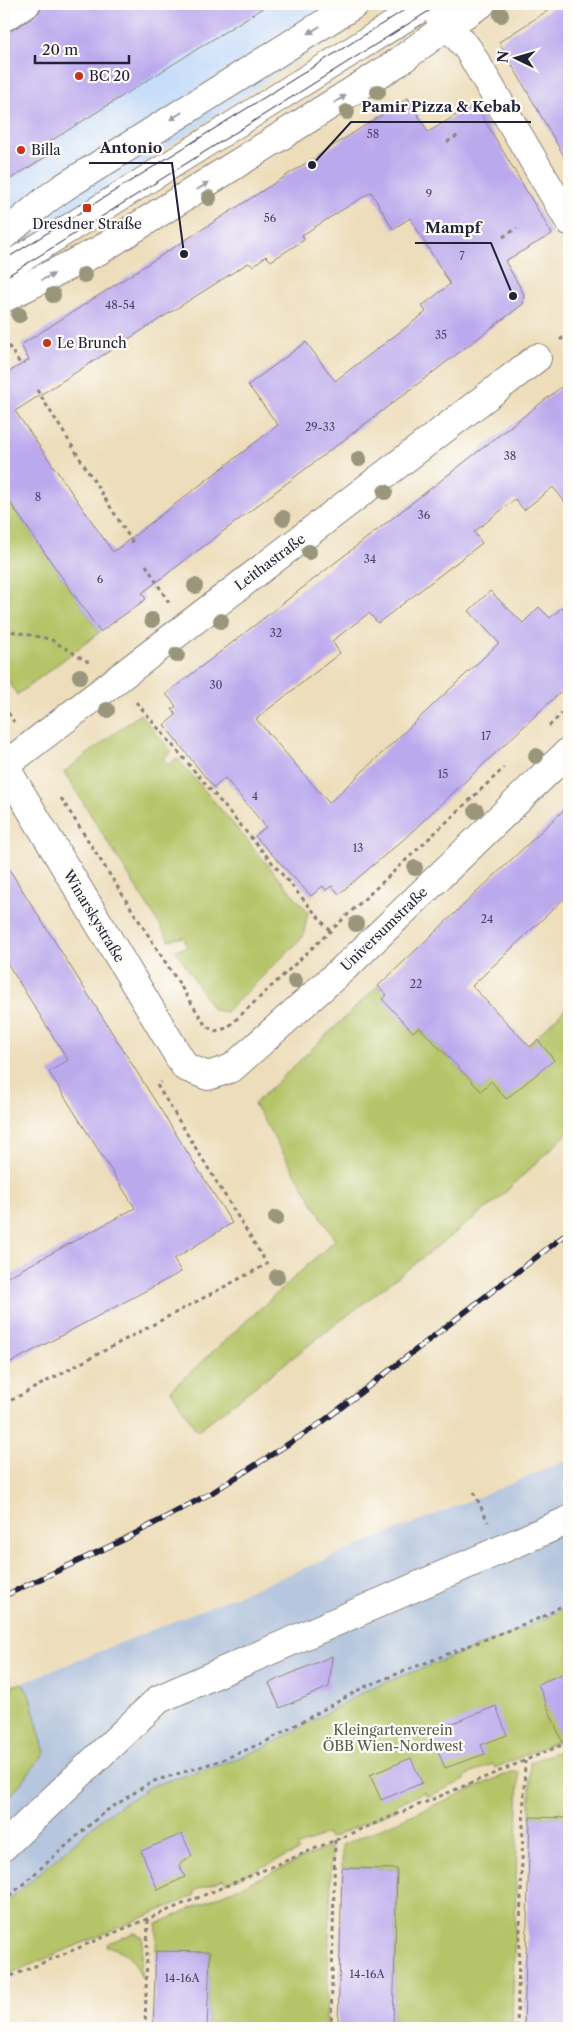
<svg xmlns="http://www.w3.org/2000/svg" width="573" height="2032" font-family="'Libre Caslon Text',serif">
<style>
.built{fill:#c8ddf9}
.industrial{fill:#b6c6de}
.green{fill:#b5c467;stroke:#6c7351}
.building{fill:#bba9ed;fill-rule:evenodd}
.lines{fill:none;stroke-linecap:round;stroke-linejoin:round}
.minor-casing{stroke:#88807a;stroke-width:30}
.major-casing{stroke:#88807a;stroke-width:30}
.path{stroke:#88807a;stroke-width:3;stroke-dasharray:4 4;stroke-linecap:butt}
.minor{stroke:#fff;stroke-width:28}
.major{stroke:#fff;stroke-width:28}
.tram{stroke:#22223b;stroke-width:1}
.rail-casing{stroke:#22223b;stroke-width:5.5}
.rail{stroke:#fdfcf7;stroke-width:4;stroke-dasharray:11;stroke-linecap:butt}
.tree{fill:#99967c}
.oneway{fill:#9c9ca7}
.poi-dot{fill:#c8321e;stroke:#fdfcf7;stroke-width:2}
.labels{text-anchor:middle;stroke-width:4.5;stroke-linejoin:round;paint-order:stroke}
.number-label{font-size:11px;fill:#484468}
.poi-label{font-size:14px;fill:#22223b;stroke:#fdfcf7;text-anchor:start}
.street-label{font-size:14px;fill:#22223b;stroke:#fdfcf7}
.park-label{font-size:14px;fill:#555b4a;stroke:#fdfcf7}
.leader{fill:none;stroke:#22223b;stroke-width:2}
.callout-dot{fill:#22223b;stroke:#fdfcf7;stroke-width:2}
.callout-label{font-size:15px;text-anchor:middle;font-weight:bold;fill:#22223b;stroke:#fdfcf7;stroke-width:4.5;stroke-linejoin:round;paint-order:stroke}
</style>
<rect width="100%" height="100%" fill="#fdfcf7"/>
<filter id="ink" filterUnits="userSpaceOnUse"><feTurbulence type="fractalNoise" baseFrequency=".02" numOctaves="2"/><feDisplacementMap in="SourceGraphic" scale="10" xChannelSelector="R" yChannelSelector="G"/><feConvolveMatrix kernelMatrix="1 2 1 2 8 2 1 2 1" color-interpolation-filters="sRGB"/></filter>
<filter id="wash" filterUnits="userSpaceOnUse"><feTurbulence type="fractalNoise" baseFrequency=".0096" numOctaves="4" result="noise"/><feDisplacementMap in="SourceGraphic" scale="20" xChannelSelector="R" yChannelSelector="G"/><feGaussianBlur stdDeviation="1.12" result="paint"/><feColorMatrix in="noise" values="0 0 0 0 0 0 0 0 0 0 0 0 0 0 0 0 0 1.4 0 .05"/><feComposite in="paint" operator="in"/></filter>
<g filter="url(#wash)">
<rect width="100%" height="100%" fill="#edddba"/>
<polygon class="built" points="30,4 354,4 362,17 4,257 4,20"/>
<polygon class="industrial" points="569,1460 569,1606 521,1630 369,1689 268,1746 106,1815 4,1904 4,1804 45,1753 29,1694 22,1683"/>
<g class="green">
<polygon points="4,494 100,632 17,695 4,673"/>
<polygon points="140,714 172,752 163,758 168,765 177,758 308,912 303,937 226,1012 213,1010 176,950 187,947 184,937 169,940 64,772"/>
<polygon points="378,986 387,995 382,999 419,1027 481,1091 569,1005 569,1132 495,1202 197,1431 171,1390 335,1240 254,1104"/>
<polygon points="569,1606 569,1736 495,1768 493,1764 465,1776 465,1780 427,1797 425,1792 395,1805 397,1809 329,1839 326,1834 297,1847 299,1851 226,1883 223,1879 194,1891 194,1896 4,1976 4,1904 106,1815 151,1786 223,1764 268,1746 369,1689 521,1630"/>
<polygon points="22,1683 29,1694 45,1753 4,1804 4,1688"/>
<polygon points="569,1747 569,1818 530,1817 530,1762"/>
<polygon points="511,1772 519,1772 512,2028 393,2028 397,1869 342,1868 342,1845"/>
<polygon points="328,1847 332,1850 326,2028 207,2028 210,1953 156,1951 157,1924"/>
<path d="M 135,1933 L 143,1937 L 141,1977 C 134,1959 127,1950 107,1947 L 108,1943 Z"/>
</g>
<g id="blocks">
<g class="building">
<polygon points="42,4 269,4 46,144 52,153 4,183 4,33 12,30 34,17 40,11"/>
<polygon points="558,4 569,4 569,165 499,42"/>
<path d="M 408,98 L 428,132 L 475,104 L 552,234 L 505,261 L 524,294 L 523,304 L 142,593 L 146,599 L 100,632 L 4,494 L 4,375 L 29,360 L 21,345 ZM 371,192 L 393,229 L 410,218 L 450,284 L 422,306 L 426,312 L 335,381 L 306,342 L 248,385 L 278,425 L 113,552 L 15,411 L 248,263 L 253,266 L 266,256 L 271,261 L 304,240 L 302,235 Z"/>
<polygon points="569,381 569,507 553,487 524,510 515,499 474,532 482,543 378,623 369,613 332,641 340,653 256,719 329,803 499,643 469,611 490,591 523,623 539,607 550,618 569,601 569,684 404,839 339,894 332,886 326,890 323,886 311,896 255,836 266,827 225,778 214,788 164,725 176,715 172,709 176,706 166,694"/>
<polygon points="569,805 569,894 472,986 530,1047 538,1040 554,1060 506,1099 491,1081 481,1091 419,1027 413,1032 382,999 387,995 378,986"/>
<polygon points="4,861 232,1223 174,1259 181,1272 4,1366 4,1279 135,1208 49,1072 68,1060 4,958"/>
<polygon points="332,1656 329,1687 280,1708 269,1683"/>
<polygon points="569,1671 569,1758 538,1684"/>
<polygon points="496,1706 507,1735 481,1745 485,1754 445,1768 430,1732"/>
<polygon points="411,1758 422,1783 381,1800 370,1775"/>
<polygon points="530,1817 569,1818 569,2028 524,2028"/>
<polygon points="182,1834 192,1856 179,1865 185,1877 158,1890 141,1851"/>
<polygon points="342,1868 397,1869 393,2028 338,2028"/>
<polygon points="156,1951 210,1952 207,2028 153,2028"/>
</g>
</g>
</g>
<g filter="url(#ink)">
<use href="#blocks" fill-opacity="0" stroke="#88807a" stroke-width="1"/>
<g class="lines">
<g class="minor-casing">
<g id="minor">
<polyline points="432,7 468,49 569,221"/>
<polyline points="4,17 26,4"/>
<polyline points="4,269 427,4"/>
<polyline points="4,765 185,1067 208,1076 232,1068 354,959 569,751"/>
<polyline points="4,766 537,358"/>
<polyline points="4,1846 159,1699 569,1520"/>
</g>
</g>
<g class="major-casing">
<g id="major">
<polyline points="4,235 47,199 64,187 355,4"/>
<polyline points="4,298 100,250 397,63 448,25 481,4"/>
</g>
</g>
<g class="path">
<polyline points="447,142 461,134"/>
<polyline points="503,237 517,228"/>
<polyline points="4,339 21,365"/>
<polyline points="560,340 569,333"/>
<polyline points="37,390 133,543"/>
<polyline points="146,565 169,603"/>
<polyline points="4,630 50,639 90,663"/>
<polyline points="136,702 331,932"/>
<polyline points="4,706 14,722"/>
<polyline points="549,726 569,707"/>
<polyline points="61,798 206,1026 215,1031 227,1028 504,768"/>
<polyline points="4,1404 267,1264 157,1085 161,1082"/>
<polyline points="474,1492 488,1522"/>
<polyline points="4,1901 103,1813 151,1782 222,1760 267,1741 364,1687 547,1615 569,1601"/>
<polyline points="4,1979 569,1742"/>
<polyline points="145,2028 148,1918"/>
<polyline points="331,2028 335,1839"/>
<polyline points="517,2028 525,1761"/>
</g>
<use href="#minor" class="minor"/>
<use href="#major" class="major"/>
<g class="tram">
<polyline points="4,260 414,4"/>
<polyline points="4,278 440,4"/>
</g>
<g class="rail-casing">
<polyline id="rail" points="4,1596 123,1540 213,1492 321,1423 569,1232"/>
</g>
<use href="#rail" class="rail"/>
</g>
<g class="tree">
<circle cx="501" cy="15" r="8"/>
<circle cx="378" cy="92" r="8"/>
<circle cx="347" cy="112" r="8"/>
<circle cx="209" cy="198" r="8"/>
<circle cx="84" cy="275" r="8"/>
<circle cx="53" cy="295" r="8"/>
<circle cx="19" cy="315" r="8"/>
<circle cx="359" cy="459" r="8"/>
<circle cx="385" cy="492" r="8"/>
<circle cx="283" cy="518" r="8"/>
<circle cx="309" cy="552" r="8"/>
<circle cx="195" cy="586" r="8"/>
<circle cx="152" cy="620" r="8"/>
<circle cx="221" cy="621" r="8"/>
<circle cx="177" cy="655" r="8"/>
<circle cx="80" cy="676" r="8"/>
<circle cx="107" cy="710" r="8"/>
<circle cx="536" cy="756" r="8"/>
<circle cx="476" cy="811" r="8"/>
<circle cx="415" cy="868" r="8"/>
<circle cx="356" cy="924" r="8"/>
<circle cx="295" cy="981" r="8"/>
<circle cx="276" cy="1218" r="8"/>
<circle cx="277" cy="1277" r="8"/>
</g>
<defs><path id="oneway-solid" d="M-6-.8H1V-3.2L6.5 0L1 3.2V.8H-6Z" transform="scale(1.25)"/></defs>
<g class="oneway">
<use href="#oneway-solid" transform="translate(314 30) rotate(148)"/>
<use href="#oneway-solid" transform="translate(340 99) rotate(-32)"/>
<use href="#oneway-solid" transform="translate(176 116) rotate(148)"/>
<use href="#oneway-solid" transform="translate(203 186) rotate(-32)"/>
<use href="#oneway-solid" transform="translate(48 277) rotate(-25)"/>
</g>
</g>
<g class="poi-dot">
<circle cx="79" cy="76" r="5"/>
<circle cx="21" cy="150" r="5"/>
<rect x="82" y="203" width="10" height="10" rx="2.5"/>
<circle cx="47" cy="343" r="5"/>
</g>
<g class="labels">
<g class="number-label">
<text x="373" y="138">58</text>
<text x="429" y="198">9</text>
<text x="270" y="222">56</text>
<text x="462" y="260">7</text>
<text x="120" y="309">48-54</text>
<text x="441" y="339">35</text>
<text x="320" y="431">29-33</text>
<text x="510" y="460">38</text>
<text x="38" y="501">8</text>
<text x="424" y="519">36</text>
<text x="370" y="563">34</text>
<text x="100" y="583">6</text>
<text x="276" y="637">32</text>
<text x="216" y="689">30</text>
<text x="486" y="740">17</text>
<text x="443" y="778">15</text>
<text x="255" y="800">4</text>
<text x="358" y="852">13</text>
<text x="487" y="923">24</text>
<text x="416" y="988">22</text>
<text x="367" y="1978">14-16A</text>
<text x="182" y="1982">14-16A</text>
</g>
<g class="poi-label">
<text x="89" y="81">BC 20</text>
<text x="31" y="155">Billa</text>
<text x="87" y="229" text-anchor="middle">Dresdner Straße</text>
<text x="57" y="348">Le Brunch</text>
</g>
<g class="street-label">
<text transform="translate(270 562) rotate(-37)" y="5">Leithastraße</text>
<text transform="translate(94 916) rotate(59)" y="5">Winarskystraße</text>
<text transform="translate(384 929) rotate(-44)" y="5">Universumstraße</text>
</g>
<g class="park-label">
<text x="393" y="1735">Kleingartenverein<tspan x="393" dy="16">ÖBB Wien-Nordwest</tspan></text>
</g>
</g>
<path class="leader" d="M312 165L351 122H531M184 254L172 163H89M513 296L491 243H415"/>
<g class="callout-dot">
<circle cx="312" cy="165" r="5"/>
<circle cx="184" cy="254" r="5"/>
<circle cx="513" cy="296" r="5"/>
</g>
<g class="callout-label">
<text x="441" y="112">Pamir Pizza &amp; Kebab</text>
<text x="131" y="153">Antonio</text>
<text x="453" y="233">Mampf</text>
</g>
<rect width="573" height="2032" fill="none" stroke="#fdfcf7" stroke-width="20"/>
<g transform="translate(516 58) rotate(275)" stroke="#fdfcf7" stroke-width="4" paint-order="stroke">
<path d="M0-4L9 19L0 12L-9 19Z" fill="#22223b"/>
<text y="-8" font-size="14" font-weight="bold" text-anchor="middle" fill="#22223b">N</text>
</g>
<path d="M35 55v8h94v-8" fill="none" stroke="#22223b" stroke-width="2.5"/>
<text x="42" y="55" font-size="15" fill="#22223b" stroke="#fdfcf7" stroke-width="4" paint-order="stroke">20 m</text>
</svg>
